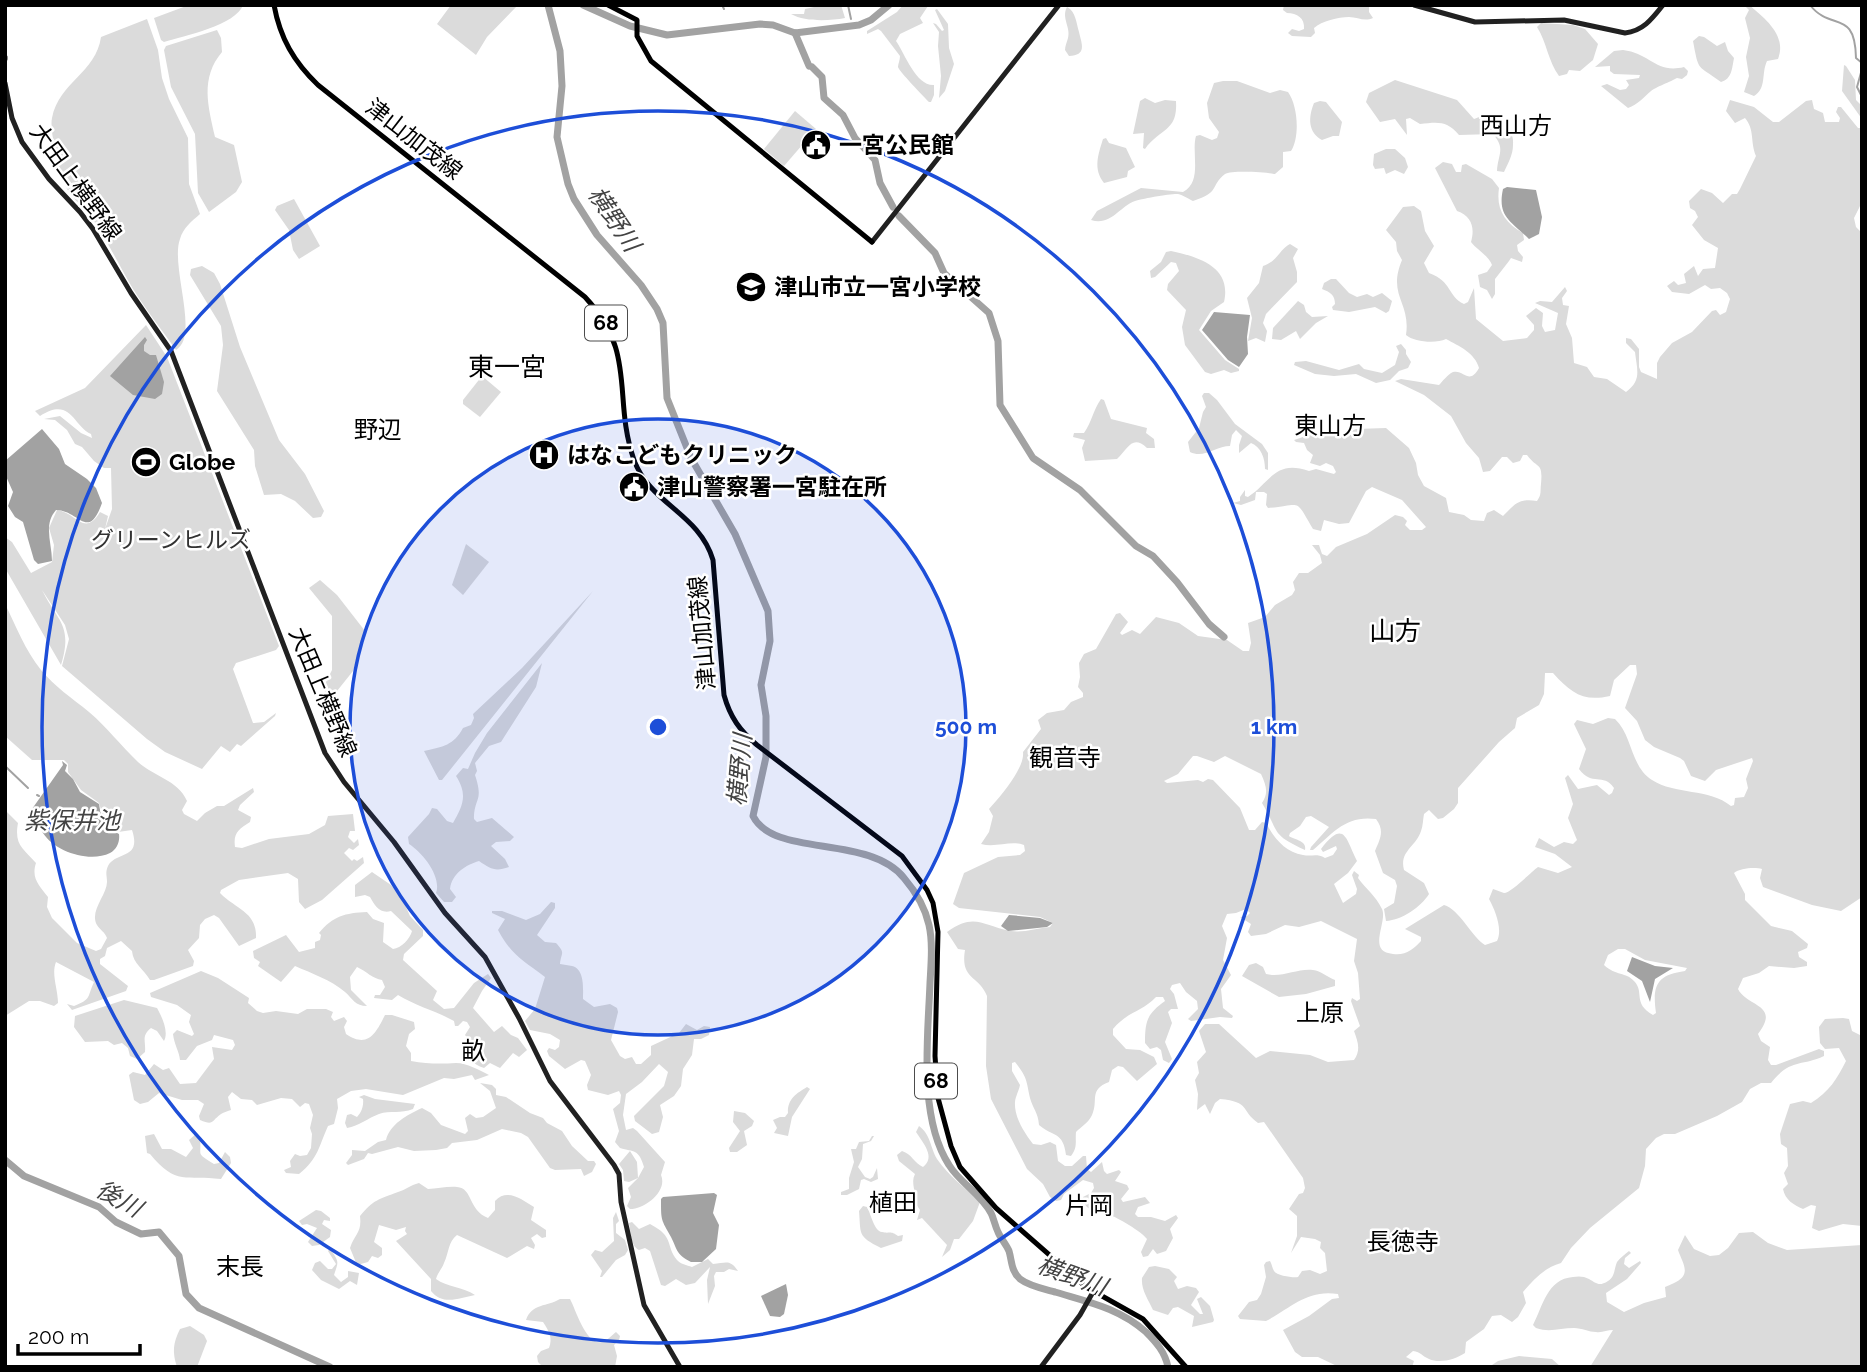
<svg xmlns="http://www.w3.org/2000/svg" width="1867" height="1372" font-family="Raleway,'Noto Sans JP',sans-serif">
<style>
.green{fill:#dbdbdb;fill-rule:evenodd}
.water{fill:#a2a2a2}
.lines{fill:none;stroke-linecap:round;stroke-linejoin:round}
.stream{stroke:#a2a2a2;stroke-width:2}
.river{stroke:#a2a2a2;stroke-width:7}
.secondary{stroke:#212121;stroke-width:5}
.primary{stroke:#000;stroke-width:5}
.ring{fill:none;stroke:#1d4ed8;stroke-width:3.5}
.labels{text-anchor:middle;stroke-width:5;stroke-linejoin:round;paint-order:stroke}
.shield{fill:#fff;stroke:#4c4c4c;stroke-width:2}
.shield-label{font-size:21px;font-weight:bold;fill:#000}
.street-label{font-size:23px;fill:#000;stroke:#fff}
.poi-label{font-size:23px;font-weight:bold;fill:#000;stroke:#fff;text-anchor:start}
.park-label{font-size:23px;fill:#323232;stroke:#fff}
.neighbourhood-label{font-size:24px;fill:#000;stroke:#fff}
.water-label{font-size:24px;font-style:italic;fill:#434343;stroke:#fff}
.quarter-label{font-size:26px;fill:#000;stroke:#fff}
.centre{fill:#1d4ed8;stroke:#fff;stroke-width:3.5}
.ring-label{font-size:21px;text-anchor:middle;font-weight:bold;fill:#1d4ed8;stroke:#fff;stroke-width:5;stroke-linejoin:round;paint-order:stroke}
</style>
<rect width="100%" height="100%" fill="#fff"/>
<g class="green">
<path d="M 189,5 L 243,5 C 236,25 184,36 164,42 L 161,40 L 154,18 Z"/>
<polygon points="451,5 518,5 487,37 476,55 437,24"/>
<path d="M 823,5 L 841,5 L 845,18 C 829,21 805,22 791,14 L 804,14 L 805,9 Z"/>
<path d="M 903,5 L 928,6 L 920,18 L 923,23 L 900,34 L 896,41 C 905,54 916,86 934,85 L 934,95 L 931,102 L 929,102 C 925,98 898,70 898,67 C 898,64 900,60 900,56 L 881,31 L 878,29 L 867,34 L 867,31 L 897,12 Z"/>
<path d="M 1284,5 L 1369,5 L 1369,12 L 1373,18 C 1364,22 1358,17 1349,17 C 1338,17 1322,21 1314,28 L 1315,33 L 1311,37 L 1292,36 L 1288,33 L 1292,29 L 1299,31 L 1304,29 C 1305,18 1297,13 1287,13 L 1283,10 Z"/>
<path d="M 1744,5 L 1749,5 C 1766,19 1787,36 1778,59 L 1767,61 C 1761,74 1767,88 1754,96 L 1744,92 L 1749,76 L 1746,57 L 1750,38 L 1745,18 L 1749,10 Z"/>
<path d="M 1067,7 C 1076,12 1076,22 1079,32 C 1082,45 1087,55 1069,56 L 1065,50 C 1065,46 1067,42 1068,38 C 1071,27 1061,18 1067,7 Z"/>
<polygon points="937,9 948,24 949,48 954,64 945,91 939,98 941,76 938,46 939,32 933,23 936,24 942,31 944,30 935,10"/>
<path d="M 147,19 L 158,50 L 162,78 L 169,99 L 188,138 L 189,184 L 200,214 C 192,221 183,228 180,239 C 170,266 200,336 176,350 C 162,330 146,310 133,289 C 118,264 106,237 89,214 C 82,205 70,197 65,185 C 60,173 49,130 52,118 C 59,82 96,73 101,37 Z"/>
<path d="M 1541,23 L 1573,25 L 1585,29 L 1598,44 L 1593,60 L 1580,71 L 1569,70 L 1567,74 L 1559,76 C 1548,61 1547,43 1537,27 Z"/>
<path d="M 217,30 L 221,38 L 222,52 C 200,78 208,106 215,137 L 234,145 L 242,182 L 236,192 L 209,212 L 198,193 L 195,134 L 171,87 L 164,50 L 166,46 Z"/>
<path d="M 1699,36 L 1704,37 L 1717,46 L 1725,42 L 1728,51 L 1734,58 C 1732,68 1732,79 1721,82 C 1697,64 1699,73 1693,41 Z"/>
<path d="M 1623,50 C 1650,53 1656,74 1684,67 L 1688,71 L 1687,75 L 1682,79 L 1677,78 C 1672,81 1654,88 1651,91 C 1643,98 1638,104 1628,108 L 1601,86 L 1607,84 L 1620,90 L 1626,89 L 1629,85 L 1626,80 L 1639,78 L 1640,75 L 1614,74 L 1610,71 L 1610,66 L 1595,67 L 1614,51 Z"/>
<polygon points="1844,65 1846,66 1855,80 1856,100 1862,106 1862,119 1842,91"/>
<path d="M 1395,80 L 1457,100 L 1474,119 C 1478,118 1481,115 1485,115 C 1501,113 1515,131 1513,145 C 1513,155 1508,163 1504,172 L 1497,171 C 1498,154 1506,149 1493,134 L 1459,135 C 1447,120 1437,122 1420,124 L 1410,118 L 1406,119 L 1407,135 L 1395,119 L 1380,122 L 1366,102 L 1369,93 Z"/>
<path d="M 1223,81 L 1237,81 L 1270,93 L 1280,90 L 1288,92 C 1298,106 1300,137 1291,151 L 1283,152 L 1283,167 L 1275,174 C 1267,172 1231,170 1225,174 C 1209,187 1221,192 1193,201 C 1189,199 1183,195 1178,194 C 1174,193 1139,199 1135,201 C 1119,207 1111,226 1091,220 L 1097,211 L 1141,188 L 1183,192 C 1203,181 1191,153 1196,136 L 1200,135 L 1212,140 L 1217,138 L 1219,132 L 1209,118 L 1207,103 L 1214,83 Z"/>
<path d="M 1145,98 L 1155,103 L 1165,100 L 1176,101 C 1178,132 1160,128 1145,149 L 1143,148 L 1144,133 L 1133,134 L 1140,101 Z"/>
<path d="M 1730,100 L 1754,107 L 1773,122 L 1779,122 L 1806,101 L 1812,100 L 1814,109 L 1823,113 L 1825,122 L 1839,122 L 1840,118 L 1836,112 L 1838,107 L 1841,107 L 1858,128 L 1862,128 L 1860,206 L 1854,218 L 1856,227 L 1862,233 L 1862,897 L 1841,911 L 1812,905 L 1763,887 L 1760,878 L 1762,869 C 1755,867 1740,868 1734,873 L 1745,894 L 1745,900 L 1771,926 L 1792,931 L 1808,944 L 1807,948 L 1798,952 L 1799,957 L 1807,962 L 1807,966 L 1794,968 L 1769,966 L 1759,973 L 1743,978 L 1738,989 C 1747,1007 1781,1004 1758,1034 L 1761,1041 L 1770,1047 L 1768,1060 L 1771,1065 L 1776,1065 L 1819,1049 L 1824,1051 L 1824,1056 C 1800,1067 1791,1058 1771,1083 L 1761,1083 L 1750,1089 L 1742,1102 L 1717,1116 L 1675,1134 L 1664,1134 L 1656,1138 L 1646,1149 L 1645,1166 L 1639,1188 L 1590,1228 L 1571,1248 L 1561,1263 C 1544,1268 1534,1279 1523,1292 L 1526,1303 L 1518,1317 L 1512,1322 L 1501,1315 L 1492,1316 L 1484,1329 L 1466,1342 L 1465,1353 C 1456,1359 1440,1364 1429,1359 C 1422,1356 1421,1352 1413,1351 L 1406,1357 L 1414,1361 L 1412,1367 L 1339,1367 L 1318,1357 L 1302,1357 L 1295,1352 L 1283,1330 L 1309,1316 L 1332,1299 L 1339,1298 L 1338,1294 C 1307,1289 1291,1308 1266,1321 L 1240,1319 L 1238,1316 L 1249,1302 L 1257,1300 L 1261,1294 L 1266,1277 L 1264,1265 L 1266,1262 L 1270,1261 C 1272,1264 1272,1268 1274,1271 C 1277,1276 1294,1278 1298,1277 L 1302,1271 L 1310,1270 L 1320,1274 L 1327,1271 L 1325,1253 L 1320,1248 L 1321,1242 L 1315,1239 L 1301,1237 L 1291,1253 L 1297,1236 L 1297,1216 L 1289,1209 L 1299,1194 L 1303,1193 L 1305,1188 L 1303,1178 L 1264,1122 L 1258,1123 C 1240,1110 1251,1102 1220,1099 L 1215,1103 L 1210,1114 L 1205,1104 L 1197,1110 L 1198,1094 L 1195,1080 L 1199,1073 L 1197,1062 L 1206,1052 L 1199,1031 L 1205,1024 L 1219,1024 L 1256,1058 L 1270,1051 L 1310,1055 L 1328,1062 L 1354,1060 C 1361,1050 1358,1042 1354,1031 L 1360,1026 L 1351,1001 L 1352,998 L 1357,1001 L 1360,999 L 1358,973 L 1354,961 L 1357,939 L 1321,921 L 1299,927 L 1285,925 L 1266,934 L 1251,936 L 1248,932 L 1251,924 L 1240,917 L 1247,916 L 1250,913 L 1246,909 L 1236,913 L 1227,914 L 1222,926 L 1227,938 L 1223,960 L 1231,975 L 1221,989 L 1223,1008 L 1233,1016 L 1232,1018 L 1220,1017 L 1191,1021 L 1188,1019 L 1198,1009 L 1197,1001 L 1186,992 L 1180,983 L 1172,985 L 1170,989 L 1174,994 L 1178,1009 L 1171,1009 L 1168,1012 L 1172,1023 L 1165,1042 L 1172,1059 L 1169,1063 L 1163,1060 L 1161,1050 L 1157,1047 L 1150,1049 L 1145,1043 C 1145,1021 1147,1014 1165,1001 L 1163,997 L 1156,997 C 1142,1012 1128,1011 1113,1029 L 1113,1035 L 1126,1049 L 1140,1050 L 1154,1057 L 1157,1064 L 1137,1081 L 1123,1067 L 1118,1066 L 1112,1070 L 1109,1082 C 1088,1090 1099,1100 1092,1115 C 1089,1122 1081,1127 1076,1132 C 1075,1141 1078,1147 1071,1156 L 1066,1155 C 1063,1131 1053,1137 1039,1125 C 1038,1112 1033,1109 1030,1098 C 1026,1080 1028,1079 1015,1062 L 1012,1063 L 1012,1071 L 1020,1085 C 1019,1091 1015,1097 1015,1102 C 1014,1117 1024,1132 1033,1144 L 1041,1145 L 1050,1142 L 1056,1145 L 1058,1161 L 1065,1166 L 1072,1166 L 1083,1156 L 1086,1156 L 1087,1169 L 1091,1172 L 1102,1162 L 1104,1171 L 1107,1174 L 1119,1170 L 1121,1172 L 1115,1181 L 1127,1185 L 1129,1189 L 1121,1199 L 1123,1202 L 1145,1197 L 1150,1203 L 1138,1207 L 1135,1214 L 1138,1217 L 1151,1217 L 1165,1221 L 1176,1215 L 1178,1218 L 1170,1229 L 1173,1238 L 1166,1251 L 1157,1254 L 1153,1249 L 1148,1256 L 1143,1257 L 1141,1252 L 1147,1239 C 1141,1231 1118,1218 1108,1214 C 1096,1210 1084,1212 1083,1197 L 1091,1193 L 1094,1188 L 1093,1183 L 1083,1180 L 1064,1194 L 1061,1200 L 1056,1201 L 1050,1197 L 1043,1184 L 1027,1169 L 991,1099 L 986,1066 L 987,996 C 979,975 960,980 965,950 L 958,949 L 947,932 C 975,912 982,926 1011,931 C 1023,933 1038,928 1050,927 L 1053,923 L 1040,917 L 959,908 L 953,904 L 964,873 L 998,857 L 1020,855 L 1025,851 L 1024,845 C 1011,840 996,848 981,844 L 989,832 L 993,816 L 989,809 C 1000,797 1025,768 1023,752 L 1041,729 L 1038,720 L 1047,713 L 1064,710 L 1071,702 L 1083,697 L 1083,693 L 1078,687 L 1080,677 L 1079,663 L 1084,654 L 1096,649 L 1116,614 L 1120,613 L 1128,622 L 1120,633 L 1122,635 L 1132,630 L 1140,634 L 1156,617 L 1179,623 L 1198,636 L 1227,640 L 1243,651 L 1249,651 L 1251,643 L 1248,623 L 1265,617 L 1275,605 L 1292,595 L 1295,590 L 1293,582 L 1299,573 L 1308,573 L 1322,563 L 1320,555 L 1312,545 L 1319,545 L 1322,554 L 1327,556 L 1336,547 L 1367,534 L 1395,515 L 1403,517 L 1407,521 L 1405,525 L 1410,530 L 1422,530 L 1426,527 L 1402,500 L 1372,487 L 1366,491 L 1349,523 L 1339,524 L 1324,520 L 1321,531 L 1313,529 C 1294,497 1303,505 1268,508 L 1266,505 L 1267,494 L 1264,492 L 1256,492 L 1255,500 L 1241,505 L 1233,503 L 1240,501 L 1240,497 L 1245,490 L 1245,496 L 1248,497 C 1271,482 1275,459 1309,471 L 1316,469 L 1334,474 L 1336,472 L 1333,466 L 1326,463 L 1320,466 L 1310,463 L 1313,455 L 1307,450 L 1304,443 L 1296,442 L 1294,440 L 1309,435 L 1317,436 L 1329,429 L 1344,434 L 1356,429 L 1386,428 L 1409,448 L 1416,463 L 1418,475 L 1424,486 L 1446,498 L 1449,512 L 1464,515 L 1471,520 L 1484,521 L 1487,513 L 1494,510 L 1503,516 C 1515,504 1519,498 1537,501 C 1542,494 1540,491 1541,484 C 1543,461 1538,470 1527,455 L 1523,455 L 1520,461 L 1513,463 L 1507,457 L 1502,457 L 1490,471 L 1483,472 L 1479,458 L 1466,443 L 1451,416 L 1424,395 L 1395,381 L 1401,379 L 1439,385 C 1442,382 1448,374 1453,372 C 1464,369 1469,386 1479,368 C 1475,353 1459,346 1446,339 C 1436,344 1414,342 1406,335 C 1411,302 1387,296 1402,260 L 1397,251 L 1396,242 L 1386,230 L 1403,207 L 1414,206 L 1421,211 L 1425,231 L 1434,246 L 1424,263 L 1429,273 C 1453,282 1447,296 1464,304 L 1468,302 L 1474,288 L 1476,319 L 1503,341 L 1527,338 L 1534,330 L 1534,325 L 1526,316 L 1536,308 L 1543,313 L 1542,326 L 1545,332 L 1555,330 L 1558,313 L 1535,303 L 1540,301 L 1552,302 L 1565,287 L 1567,291 L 1562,298 L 1563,305 L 1569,306 L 1566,324 L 1572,338 L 1574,363 L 1587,367 L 1594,377 L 1607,379 L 1626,392 C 1642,380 1637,370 1635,352 L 1626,343 L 1626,338 L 1631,339 L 1639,349 L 1639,367 L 1641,372 L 1657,379 L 1657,363 L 1660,357 L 1672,343 L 1692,332 L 1712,311 L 1716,310 L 1720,315 L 1726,312 L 1730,299 L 1727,293 L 1720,288 L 1711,289 L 1705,285 L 1689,294 L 1672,292 L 1667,286 L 1674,281 L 1678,285 L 1686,283 L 1684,274 L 1694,266 L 1698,276 L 1703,269 L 1715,268 L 1718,248 L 1704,240 L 1692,225 L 1698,217 L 1695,211 L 1690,208 L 1689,201 L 1701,189 L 1712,193 L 1723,203 L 1732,194 L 1737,194 L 1740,189 L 1756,156 C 1750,142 1755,130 1745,118 L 1735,123 L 1726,111 ZM 1630,665 L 1636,665 L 1637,674 L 1625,708 L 1637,721 L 1645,740 L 1654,747 L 1680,758 L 1684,761 L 1691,776 L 1705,781 L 1716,770 L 1752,758 L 1753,761 L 1746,779 L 1748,788 L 1744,797 L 1735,798 L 1734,805 L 1731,806 C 1709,788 1675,795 1652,780 C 1630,766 1633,736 1615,719 L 1608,718 L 1593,724 L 1577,720 L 1574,724 L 1586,749 L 1579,769 C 1592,787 1603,772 1614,788 L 1612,793 L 1609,795 L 1597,785 L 1578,789 L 1568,775 L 1565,778 L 1573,804 L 1568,818 L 1577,840 L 1573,844 L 1564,842 L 1554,847 L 1539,838 L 1535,847 L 1555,854 L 1572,867 L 1558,873 L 1538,867 C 1531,872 1511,893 1504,893 C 1500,892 1497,890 1493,889 L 1489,899 C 1495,910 1503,929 1497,941 L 1485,945 C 1472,937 1459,909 1444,905 L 1405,929 L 1421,937 L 1421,941 C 1414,949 1405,956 1393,954 C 1366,952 1388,922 1382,909 C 1376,896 1366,889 1358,878 L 1359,875 L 1354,871 L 1352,875 L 1357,889 L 1356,894 L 1343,903 L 1334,884 L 1348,873 L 1357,861 C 1346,840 1345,818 1321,849 L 1323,852 L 1336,846 L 1337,849 L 1333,855 L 1325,858 C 1316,853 1312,857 1303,855 C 1285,852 1274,838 1266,823 L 1262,822 L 1255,830 L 1249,830 L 1240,808 L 1213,780 L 1208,779 L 1203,782 L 1198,780 L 1167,783 L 1164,781 L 1178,774 L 1193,756 L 1197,756 L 1214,762 L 1225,756 L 1261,774 C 1266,785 1269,793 1262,803 C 1280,833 1270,834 1305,850 C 1307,840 1294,840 1289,836 L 1290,833 L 1300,826 L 1306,817 L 1311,816 L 1329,827 L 1311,847 L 1310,850 L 1313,850 C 1333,833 1346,815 1376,819 C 1385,831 1380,839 1375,851 L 1383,873 L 1395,880 L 1397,886 L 1394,903 L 1384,909 L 1386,921 C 1402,920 1421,907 1429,894 L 1424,883 L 1404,870 C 1399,851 1416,847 1421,831 C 1423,826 1423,819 1424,814 L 1429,810 L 1438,819 L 1443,818 L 1454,809 L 1458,803 L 1458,788 L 1499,742 L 1515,728 L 1517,718 L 1539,705 L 1544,694 L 1545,673 L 1553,673 C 1571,693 1583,702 1610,696 L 1614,680 ZM 1618,949 L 1625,949 L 1645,960 L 1687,968 L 1685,971 C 1657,975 1652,985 1656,1013 L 1653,1015 C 1632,1003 1645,992 1634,981 C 1626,972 1616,976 1604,965 L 1608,955 Z"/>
<path d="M 1320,101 L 1326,102 L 1342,122 L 1339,136 L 1333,136 L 1322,140 C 1308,132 1308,118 1314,103 Z"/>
<polygon points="795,111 816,129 784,166 764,149"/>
<path d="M 1106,138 L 1109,143 L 1126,148 L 1135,167 L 1128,171 L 1127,177 L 1104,183 C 1093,169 1098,155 1103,139 Z"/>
<polygon points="1386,149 1395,149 1405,158 1408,167 1404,174 1395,170 1386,174 1384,168 1375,169 1373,165 1374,154"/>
<path d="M 1443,162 L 1452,164 L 1456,172 L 1461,172 L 1462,165 L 1466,164 L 1492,179 L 1499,188 C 1496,209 1504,222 1523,233 L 1524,240 L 1517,245 L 1518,251 L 1523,257 L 1522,262 L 1511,258 L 1509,261 L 1495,279 L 1495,294 L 1492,299 L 1487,290 L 1480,287 L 1478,275 L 1487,272 L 1492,265 C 1489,256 1477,250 1471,242 C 1475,228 1472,216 1457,211 L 1435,168 Z"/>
<polygon points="294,199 320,246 299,259 293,250 289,230 275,210 277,206"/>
<path d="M 1290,244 L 1298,249 L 1293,258 L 1297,272 L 1297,282 L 1266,314 L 1263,323 L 1267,331 L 1265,342 L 1256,338 L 1248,341 L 1252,318 L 1247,298 L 1259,283 L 1263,266 C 1278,261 1278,251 1290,244 Z"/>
<path d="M 1171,251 C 1199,257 1232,267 1224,302 L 1211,311 L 1199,330 L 1225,360 L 1239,369 L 1239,371 L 1231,373 L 1224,370 L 1211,374 L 1205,372 L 1185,345 L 1182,327 L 1186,310 L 1167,290 L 1168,284 L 1179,271 L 1176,263 L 1171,262 L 1155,277 L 1151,278 L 1150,271 L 1161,262 L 1166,252 Z"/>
<polygon points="202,266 214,273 220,284 240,347 279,440 305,474 324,511 321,517 313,518 295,501 281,494 264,495 255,466 254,450 217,391 223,345 221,326 190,275 191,269"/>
<path d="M 1331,279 L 1336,279 L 1349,293 L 1357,297 L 1367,294 L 1373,297 L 1382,293 L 1392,301 L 1389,311 L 1386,313 L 1375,307 L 1349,312 L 1333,310 L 1332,307 L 1335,304 C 1335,295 1330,292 1322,289 L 1324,283 Z"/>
<polygon points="1298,301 1304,305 1306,312 1312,317 1328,316 1316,323 1300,339 1296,331 1281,340 1272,339 1273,328"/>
<path d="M 146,325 L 167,357 L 279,646 L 276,650 L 236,663 L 233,669 L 253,723 L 264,722 L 276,713 L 275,716 L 241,746 L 237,744 L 230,752 L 221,746 L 202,769 L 165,752 L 147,739 L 62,666 L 69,639 L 65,625 L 42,590 C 58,622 73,625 61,665 L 5,568 L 5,537 L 12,542 L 31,573 L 52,562 L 54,545 L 49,528 L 57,510 C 76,512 84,538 100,512 L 108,516 L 105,529 L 112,509 L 111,468 L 104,468 L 94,461 L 82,447 L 75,444 L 67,430 L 55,420 L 44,419 L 60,416 L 81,433 L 92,438 L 91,434 C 73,426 71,396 40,416 L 35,411 L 85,388 Z"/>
<polygon points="1401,344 1406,350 1406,354 1411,362 1408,368 1399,371 1390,380 1376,383 1356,374 1334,376 1315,374 1294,365 1295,362 1306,361 1339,370 1359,364 1364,369 1382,373 1395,365 1399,352 1396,346"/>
<polygon points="482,376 501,392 480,417 463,404 463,400"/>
<path d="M 1204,393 L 1209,393 L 1217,400 L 1235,424 L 1262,444 L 1268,453 L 1268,470 L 1265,469 C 1265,458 1261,447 1251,443 L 1239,453 L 1239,445 L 1242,436 L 1236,430 L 1232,435 L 1230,446 C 1216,446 1204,459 1190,452 L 1188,442 L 1199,428 L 1203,412 L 1206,407 L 1202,396 Z"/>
<path d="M 1101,399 L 1104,400 L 1111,419 L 1147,428 L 1146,433 L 1154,439 L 1155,448 L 1147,448 C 1132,434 1128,449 1117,459 L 1085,461 L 1082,448 L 1085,440 L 1073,437 L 1074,433 L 1084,433 C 1092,422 1093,410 1101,399 Z"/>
<polygon points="466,544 489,562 463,595 452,585"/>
<polygon points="320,580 337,595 365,631 353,671 333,696 327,695 323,688 332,670 332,616 309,588"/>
<path d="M 593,591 L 442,780 L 439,780 L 424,751 C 443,747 454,745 463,728 L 471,725 L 474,718 L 473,714 L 522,668 Z"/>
<path d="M 5,604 C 16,626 25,650 41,670 C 55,687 72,698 89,712 C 107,727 121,746 138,762 C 153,776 178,780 187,801 L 182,810 L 184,814 L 197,821 L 205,813 L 217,806 L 224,806 L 253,788 L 254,792 L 240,805 L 238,810 L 251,817 L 250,822 C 239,829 233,833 235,847 L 242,848 L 269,839 L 309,834 L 325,825 L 328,816 L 353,814 L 355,831 L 350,831 L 348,837 L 354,843 L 358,839 L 359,845 L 353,850 L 349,848 L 344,853 L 352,861 L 354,859 L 357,861 L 363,857 L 364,863 L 322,900 L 305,909 L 299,902 L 298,879 L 288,873 L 239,880 L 221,890 L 220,893 C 237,910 257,912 256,938 L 239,946 L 219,918 L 214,915 L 205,919 L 200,925 L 199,938 L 188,950 L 194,961 L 193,966 L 154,980 L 150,980 C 144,969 133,964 132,951 L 121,941 L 107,948 L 105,956 L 100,959 L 100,964 L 128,986 L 126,991 L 72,1010 L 67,1004 L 74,1006 C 92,999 87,997 94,982 L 56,962 C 51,974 58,989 58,1003 L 54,1006 L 40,1001 L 29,1001 L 5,1016 L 5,810 L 18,823 C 14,845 23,848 36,863 C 31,878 39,885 48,897 L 47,907 L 52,918 L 77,943 L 96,951 L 101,949 L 107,938 C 105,932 100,930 97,925 C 89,911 107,895 107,882 C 107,876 105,873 108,866 C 116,851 142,860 132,830 L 118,832 L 105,823 L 99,803 L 81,790 L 68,772 L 68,764 L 64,760 L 32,760 L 5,736 Z"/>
<path d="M 542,663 L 536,687 L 501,742 L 489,746 L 475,763 L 477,771 L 475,775 C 484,802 474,797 474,819 L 477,822 L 492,818 L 514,837 L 510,841 L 496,842 L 491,846 L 505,859 L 509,867 C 495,872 491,869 479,861 C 466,865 452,873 450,889 L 456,897 L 452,902 L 444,902 L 436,893 C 442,877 423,853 409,844 L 408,837 L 429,814 L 432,808 L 437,809 L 447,821 L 453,823 C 463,805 468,795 456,776 L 463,768 L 468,769 L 475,753 L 487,733 Z"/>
<path d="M 372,872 L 391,885 L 401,896 L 410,916 L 423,930 L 423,936 L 404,954 L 403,960 L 437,991 L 433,1000 L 444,1009 L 454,1008 L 474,983 L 488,974 L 491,978 L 482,991 L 473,1008 L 494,1032 L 502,1026 L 511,1035 L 518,1038 L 527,1050 L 519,1057 L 513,1053 L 500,1068 L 490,1063 L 484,1068 C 472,1064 470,1058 463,1050 L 469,1040 L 465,1035 L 470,1027 L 467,1022 L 463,1021 L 458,1026 L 455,1026 L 454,1021 C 436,1011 416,1006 398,995 L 392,1000 L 374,998 L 375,995 L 380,995 L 385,987 L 382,980 C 373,979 366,971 357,967 L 350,977 L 351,990 L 367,1006 C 355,1006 353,999 345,992 C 331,980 311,973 295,966 L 281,982 L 258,966 L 260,962 L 254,958 L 253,951 L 286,935 L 299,952 L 315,948 L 315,942 L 320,940 L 321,935 L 319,933 C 333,916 345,913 367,912 L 373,919 L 384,923 L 383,942 L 393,949 C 401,948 410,939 412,931 L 391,911 C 380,914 375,906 370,897 L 365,895 L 355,897 L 355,885 Z"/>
<path d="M 551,902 L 555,903 L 555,908 L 537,935 L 545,942 L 556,943 C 566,954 561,952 560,964 C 564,965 568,965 572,966 C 585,969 583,989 583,999 L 594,1007 L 610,1004 L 617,1008 L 618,1012 L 611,1040 L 620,1056 L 625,1059 L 632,1057 L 636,1064 L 641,1064 L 651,1055 L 651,1046 L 679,1033 L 686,1024 L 697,1030 L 704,1026 L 710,1027 L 709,1035 L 701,1039 L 694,1039 L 692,1055 L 683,1069 L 681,1086 L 674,1096 L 660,1105 L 663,1117 L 659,1132 L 652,1134 L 635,1121 L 634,1116 L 664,1086 L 668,1072 L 659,1064 L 642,1082 L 626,1094 L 623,1115 L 626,1130 L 633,1128 L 637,1131 L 665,1162 L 661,1175 C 668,1191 645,1209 630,1209 L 627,1206 L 631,1197 L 628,1188 L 638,1178 L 629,1182 L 624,1181 L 623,1170 L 619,1164 L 630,1151 L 637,1162 L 638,1178 L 644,1167 C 639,1149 634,1152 620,1148 L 615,1142 L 619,1131 L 613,1109 L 620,1103 L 621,1095 L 619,1091 L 608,1095 L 588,1090 L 587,1085 L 591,1075 L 585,1061 L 581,1060 L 565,1069 L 549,1056 L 547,1051 L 549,1048 L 555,1050 L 559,1047 L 560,1040 L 550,1034 L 530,1030 L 525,1021 L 535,1009 L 545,977 C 523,960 512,956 498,930 L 505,919 L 492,913 L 492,911 L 502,911 L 526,920 L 540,914 Z"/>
<path d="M 1256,963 L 1263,967 L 1266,974 C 1282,978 1298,968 1313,970 C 1321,971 1327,977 1335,980 L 1335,986 L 1306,994 L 1279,997 L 1242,976 L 1249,965 Z"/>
<path d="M 201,971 L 218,978 L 249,998 L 248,1003 L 257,1011 L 263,1013 L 276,1011 L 298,1014 L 307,1009 L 326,1009 L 333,1012 L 331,1017 L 334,1021 L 344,1017 L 347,1021 L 344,1027 L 346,1034 C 368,1049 376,1033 385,1015 L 392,1015 L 414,1022 L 415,1029 L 409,1034 L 406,1046 L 411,1053 L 411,1061 C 427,1064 441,1064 456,1063 C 467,1063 479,1070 489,1075 L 475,1080 L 472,1075 L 454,1079 L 444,1078 L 403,1095 L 366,1089 L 351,1091 L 337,1099 L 338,1108 L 334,1124 L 328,1126 C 319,1146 318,1159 299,1174 L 286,1173 L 284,1170 L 291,1167 L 290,1161 L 295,1154 L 300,1156 L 307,1155 L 311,1148 L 312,1134 L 310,1128 L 313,1115 L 309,1104 L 305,1103 L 300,1107 L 292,1099 L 281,1098 L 257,1105 L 252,1100 L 241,1099 L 232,1092 L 228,1097 L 231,1110 C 228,1111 224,1112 221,1114 C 211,1121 214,1126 200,1120 L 199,1116 L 204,1104 L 198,1100 L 182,1100 L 159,1093 L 148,1102 L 140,1104 L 134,1100 L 129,1075 L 133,1072 L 145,1075 L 154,1064 L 163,1070 L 169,1068 L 180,1084 L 196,1083 L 214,1059 L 212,1047 L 232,1050 L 235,1045 L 233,1040 L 214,1035 L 212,1040 L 197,1046 L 186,1060 L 180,1060 C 179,1051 174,1044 173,1034 L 177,1030 L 192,1036 L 194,1034 L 189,1022 L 191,1015 L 177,1005 L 151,997 L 150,993 Z"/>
<path d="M 124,1000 L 157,1008 C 162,1017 169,1032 164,1041 L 157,1031 L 151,1028 C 141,1036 146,1041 145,1052 L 137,1059 L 130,1056 L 128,1048 L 122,1043 L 114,1045 L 108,1041 L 85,1042 L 74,1027 L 75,1016 Z"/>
<path d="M 1843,1018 L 1849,1019 L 1852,1031 L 1862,1036 L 1862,1226 L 1843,1224 L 1819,1231 L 1812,1228 L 1816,1206 L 1811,1205 L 1803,1209 C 1794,1205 1785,1200 1783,1189 L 1788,1184 L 1784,1173 L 1788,1166 L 1787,1148 L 1781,1144 L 1780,1134 L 1790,1104 L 1803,1101 L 1811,1103 C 1829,1092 1837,1079 1846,1061 L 1839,1048 L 1825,1049 L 1820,1043 L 1819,1027 L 1825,1019 Z"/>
<path d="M 480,1083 L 492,1085 L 496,1089 L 496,1095 L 506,1097 L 530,1113 L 543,1118 L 547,1123 L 562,1131 L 572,1146 L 588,1161 L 594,1161 L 596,1164 L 592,1172 L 584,1176 L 581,1169 L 555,1170 L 550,1168 L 528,1137 L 521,1133 L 502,1129 L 477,1140 L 452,1143 L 447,1148 L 436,1150 L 414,1151 L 398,1147 L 372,1154 L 368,1153 L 364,1159 L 348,1165 L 346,1163 L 352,1155 L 352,1150 L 365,1151 L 378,1142 L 386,1140 C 390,1124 407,1115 422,1108 L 431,1113 L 441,1125 L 465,1134 L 468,1131 L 465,1118 L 470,1114 L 476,1118 L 483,1117 L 496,1108 L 490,1091 Z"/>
<path d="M 807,1087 L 810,1089 L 792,1117 L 788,1136 L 774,1133 L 777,1128 L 773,1120 L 780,1117 L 785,1117 L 788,1113 C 787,1099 797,1093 807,1087 Z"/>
<path d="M 364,1095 L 375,1099 L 415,1104 L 413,1109 C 401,1114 390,1110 379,1114 C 368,1118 359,1126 347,1128 L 345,1123 L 347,1115 L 351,1114 L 357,1117 C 361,1113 364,1106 363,1099 L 359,1097 Z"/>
<polygon points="734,1111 745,1113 754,1121 752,1126 744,1131 747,1145 737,1152 730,1152 729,1148 740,1131 733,1122"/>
<path d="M 919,1126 C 931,1135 930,1147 937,1159 C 949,1176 965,1188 980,1202 L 973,1221 L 959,1239 L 954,1239 L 950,1250 L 942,1257 L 947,1245 L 922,1218 L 917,1220 L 920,1210 L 916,1204 C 917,1194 910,1183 915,1174 L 899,1161 L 897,1155 L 902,1151 C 912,1154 914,1163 923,1167 C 936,1157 923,1143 916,1132 Z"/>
<path d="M 154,1134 L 162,1149 L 171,1149 L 186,1157 L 193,1148 L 189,1140 L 196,1134 L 200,1138 C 202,1157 195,1152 214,1164 L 219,1163 L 225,1152 L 230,1157 L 231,1163 L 221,1179 C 186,1175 176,1186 150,1154 L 147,1153 L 145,1136 Z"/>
<polygon points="872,1136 874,1136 871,1141 863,1144 862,1159 858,1167 865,1177 870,1179 873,1177 877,1168 878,1179 871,1182 864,1179 861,1180 859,1189 847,1195 841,1195 841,1192 849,1189 849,1178 854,1162 851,1149 856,1149 859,1142 869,1141"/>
<path d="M 419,1183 L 428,1189 C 437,1189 448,1186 457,1187 C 473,1188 468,1210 488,1218 L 495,1210 L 495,1201 C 507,1188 521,1199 534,1207 L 531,1220 L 546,1230 L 546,1237 L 542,1238 L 537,1234 L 531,1238 L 535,1245 L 534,1249 L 527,1246 L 507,1258 L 457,1235 C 448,1242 449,1252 444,1263 C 442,1269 438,1272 436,1279 C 447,1287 463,1287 475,1295 C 459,1298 443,1306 431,1291 L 431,1279 L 396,1241 L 407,1234 L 405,1231 L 406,1227 L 396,1230 L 379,1225 L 374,1242 L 382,1248 L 382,1255 L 378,1258 L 372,1256 L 368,1262 L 357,1265 L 350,1248 C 355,1233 362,1233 360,1216 C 373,1200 379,1199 398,1192 C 406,1190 410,1185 419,1183 Z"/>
<path d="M 863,1206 L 867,1207 C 871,1214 874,1231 882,1232 C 890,1234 890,1230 898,1236 L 903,1235 L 902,1241 L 881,1248 C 857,1236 861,1234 859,1211 Z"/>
<polygon points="316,1210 321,1211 330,1218 330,1221 324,1220 322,1224 331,1230 330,1237 319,1245 312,1246 308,1242 317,1228 307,1224 302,1225 299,1221"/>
<polygon points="616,1212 619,1221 616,1224 616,1233 625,1240 628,1250 625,1255 616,1260 602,1277 600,1277 602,1271 591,1255 595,1250 602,1252 614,1241 613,1218"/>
<path d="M 632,1222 L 639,1229 L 650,1224 C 675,1237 665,1245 677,1260 C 680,1264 687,1265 692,1267 L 708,1259 L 713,1264 C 726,1263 730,1259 738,1271 L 729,1269 L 724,1272 L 716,1272 L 714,1276 L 715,1286 L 708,1304 L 707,1280 L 710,1267 L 695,1283 L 686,1285 L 676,1279 L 665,1286 L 661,1285 L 650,1251 L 645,1248 L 639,1250 C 630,1245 631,1232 629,1223 Z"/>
<path d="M 1753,1232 L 1768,1243 L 1787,1250 L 1862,1245 L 1862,1367 L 1590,1367 L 1613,1330 C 1607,1330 1602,1333 1596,1332 C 1589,1332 1582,1328 1574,1328 C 1560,1328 1550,1333 1536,1328 L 1533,1325 C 1543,1306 1547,1279 1573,1277 C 1578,1276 1584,1276 1589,1279 C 1596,1283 1599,1287 1608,1281 C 1615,1277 1614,1269 1617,1262 C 1620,1258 1625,1254 1629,1251 L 1631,1253 L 1625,1258 L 1624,1264 L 1629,1268 L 1640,1261 L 1641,1263 L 1627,1279 L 1606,1293 L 1607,1302 L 1624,1312 L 1644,1303 L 1666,1297 L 1665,1287 C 1669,1285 1673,1284 1676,1282 C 1692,1274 1682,1262 1678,1250 L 1685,1235 L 1694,1249 L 1710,1256 L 1719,1255 L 1728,1248 L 1739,1233 Z"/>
<path d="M 330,1248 C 339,1263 339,1260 334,1275 L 341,1282 L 348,1277 L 348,1271 L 359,1273 L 357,1285 L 350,1281 L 339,1289 L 321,1280 L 312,1270 L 315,1263 L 320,1261 L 328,1269 L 332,1269 L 336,1264 L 328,1251 Z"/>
<path d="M 1155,1266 L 1169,1269 L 1177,1277 L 1174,1281 L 1178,1289 L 1187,1286 L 1196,1288 L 1199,1292 L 1191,1305 L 1200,1314 L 1203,1314 L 1197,1299 L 1201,1297 L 1210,1306 L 1214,1320 L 1213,1322 L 1192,1327 L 1194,1316 L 1178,1307 L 1173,1308 L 1168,1315 L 1153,1310 C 1148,1299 1141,1290 1142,1278 L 1149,1267 Z"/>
<path d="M 560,1299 L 570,1299 C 576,1310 586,1346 602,1342 C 607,1341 612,1335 616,1332 L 620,1336 L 619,1340 L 614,1345 L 617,1356 L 615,1367 L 543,1367 L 538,1362 L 537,1356 L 541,1351 L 549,1348 C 553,1338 549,1331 543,1322 L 526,1320 C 532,1303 547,1307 560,1299 Z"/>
<path d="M 190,1326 L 204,1335 L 207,1341 L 197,1367 L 177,1367 C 172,1352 173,1343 180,1329 Z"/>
<polygon points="1519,1356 1552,1359 1561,1367 1489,1367 1498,1361"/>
</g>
<g class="water">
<path d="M 1507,187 L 1536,190 L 1542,217 L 1539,234 L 1529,239 C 1511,221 1497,217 1503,189 Z"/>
<polygon points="1214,312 1250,315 1247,337 1248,354 1239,367 1228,360 1202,330"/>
<polygon points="145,337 147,340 144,345 144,351 150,355 156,355 164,382 162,394 155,399 133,395 110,376"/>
<path d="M 42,429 L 59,449 L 65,464 L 87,479 L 96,488 L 102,503 C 88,542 79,510 56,510 C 43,525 52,543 52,561 L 38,564 L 34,560 L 23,522 L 15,517 L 8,506 L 13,492 L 5,474 L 5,461 Z"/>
<path d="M 62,761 L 67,765 L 65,771 L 73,779 L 80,792 L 99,804 C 102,822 103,825 119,834 C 120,842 117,849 110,853 C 90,863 55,852 43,833 C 37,824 43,816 32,809 L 63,765 Z"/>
<polygon points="1009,915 1040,918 1053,923 1047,927 1008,931 1001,926"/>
<polygon points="1632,957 1655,966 1673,968 1655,979 1650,1002 1642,981 1627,971"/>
<path d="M 714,1193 L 717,1195 L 713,1213 L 719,1225 L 716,1249 L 702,1262 L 691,1262 C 676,1254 678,1251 671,1237 C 661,1219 661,1221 661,1199 L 663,1197 Z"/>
<polygon points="786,1284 788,1295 784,1314 780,1317 770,1316 761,1296"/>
</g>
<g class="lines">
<g class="stream">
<polyline points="676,5 677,6"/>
<polyline points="722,5 724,9"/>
<polyline points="848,5 851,19"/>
<path d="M 1810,5 C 1831,32 1855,8 1856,58 L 1862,63"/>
<polyline points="1862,69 1857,87 1862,97"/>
<polyline points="5,766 28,788"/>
<polyline points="37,795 39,796"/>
</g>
<g class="river">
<path d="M 548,5 L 560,51 L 562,86 L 557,137 L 568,184 L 574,199 L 597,235 L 641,285 L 657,309 L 663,323 L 667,398 L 691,458 L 735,534 L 768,611 L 770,641 L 761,685 L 766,716 L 766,757 L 753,816 C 774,858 869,834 904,878 C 916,892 925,907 929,925 C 933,943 931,964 930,983 C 928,1037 918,1117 949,1165 C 960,1183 981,1194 991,1213 C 994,1219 995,1226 998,1232 C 1001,1239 1006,1244 1009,1251 C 1012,1261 1011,1271 1020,1279 C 1029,1286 1044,1289 1055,1292 C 1088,1302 1119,1308 1146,1332 C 1156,1342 1165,1352 1168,1367"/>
<polyline points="583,5 630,26 667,35 760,24 773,25 795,33 859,25 871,20 889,5"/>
<polyline points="795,33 809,66"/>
<polyline points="812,67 822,77 824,98 843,115 855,138 875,160 880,183 893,207"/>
<polyline points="899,216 935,253 944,273 989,313 998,341 1000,405 1033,458 1080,490 1136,546 1153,556 1177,582 1209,624 1224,637"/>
<polyline points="5,1160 24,1176 99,1207 116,1222 141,1234 159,1232 179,1256 186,1294 199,1308 330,1367"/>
</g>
<g class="secondary">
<path d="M 1414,5 L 1475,22 L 1564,20 L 1625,33 C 1643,31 1652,19 1663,5"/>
<polyline points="5,57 5,59"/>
<polyline points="5,83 12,118 22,142 49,179 80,212 93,229 131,293 171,351 325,753 344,782 394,842 445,913 485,957 519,1018 550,1081 614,1165 619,1174 621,1202 644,1305 680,1367"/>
<polyline points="872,242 1059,5"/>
<polyline points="1041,1367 1080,1315 1093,1292"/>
</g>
<g class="primary">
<path d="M 274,5 C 280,38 294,62 318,85 L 585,297 C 638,353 612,397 634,460 C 650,504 699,513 713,560 L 724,695 C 730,717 740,731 757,745 L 902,856 L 927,890 L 933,903 L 938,932 L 935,1056 L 938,1098 L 951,1146 L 960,1167 L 996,1208 L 1086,1287 L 1143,1319 L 1186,1367"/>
<polyline points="608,5 637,20 637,36 651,61 872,242"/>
</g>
</g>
<circle cx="658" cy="727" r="308" fill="#1d4ed8" fill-opacity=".12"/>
<g class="ring">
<circle cx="658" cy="727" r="308"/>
<circle cx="658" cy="727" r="616"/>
</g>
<defs>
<g id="civic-disc" transform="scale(1.575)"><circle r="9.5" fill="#000" stroke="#fff"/><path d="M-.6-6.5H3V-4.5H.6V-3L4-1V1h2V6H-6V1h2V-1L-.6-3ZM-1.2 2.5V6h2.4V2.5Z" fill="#fff"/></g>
<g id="school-disc" transform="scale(1.575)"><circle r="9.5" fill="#000" stroke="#fff"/><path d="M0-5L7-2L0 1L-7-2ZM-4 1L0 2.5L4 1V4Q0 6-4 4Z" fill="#fff"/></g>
<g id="hospital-disc" transform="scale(1.575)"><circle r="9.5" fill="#000" stroke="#fff"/><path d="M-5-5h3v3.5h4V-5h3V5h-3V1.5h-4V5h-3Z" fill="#fff"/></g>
<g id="stadium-disc" transform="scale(1.575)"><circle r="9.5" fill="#000" stroke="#fff"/><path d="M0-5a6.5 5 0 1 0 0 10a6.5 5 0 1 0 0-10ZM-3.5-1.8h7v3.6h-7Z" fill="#fff"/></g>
</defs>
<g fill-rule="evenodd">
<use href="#civic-disc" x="816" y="145"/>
<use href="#school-disc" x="751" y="287"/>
<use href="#hospital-disc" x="544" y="455"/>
<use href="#stadium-disc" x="146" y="462"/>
<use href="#civic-disc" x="634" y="487"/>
</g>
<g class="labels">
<g class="shield">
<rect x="585" y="305.5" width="42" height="35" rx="5"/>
<rect x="915" y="1063.5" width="42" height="35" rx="5"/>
</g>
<g class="shield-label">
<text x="606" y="330">68</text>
<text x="936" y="1088">68</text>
</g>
<g class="street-label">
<text transform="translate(414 139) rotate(38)" y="8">津山加茂線</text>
<text transform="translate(76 182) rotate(54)" y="8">大田上横野線</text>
<text transform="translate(702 633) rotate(-95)" y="8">津山加茂線</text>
<text transform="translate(323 692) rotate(67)" y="8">大田上横野線</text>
</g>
<g class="poi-label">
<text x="839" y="153">一宮公民館</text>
<text x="774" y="295">津山市立一宮小学校</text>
<text x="567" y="463">はなこどもクリニック</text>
<text x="169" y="470">Globe</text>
<text x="657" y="495">津山警察署一宮駐在所</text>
</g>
<g class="park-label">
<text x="171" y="548">グリーンヒルズ</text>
</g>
<g class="neighbourhood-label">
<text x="1516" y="134">西山方</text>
<text x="1330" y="434">東山方</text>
<text x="378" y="438">野辺</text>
<text x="1065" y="766">観音寺</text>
<text x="1320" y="1021">上原</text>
<text x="473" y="1059">畝</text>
<text x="893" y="1211">植田</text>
<text x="1089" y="1214">片岡</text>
<text x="1403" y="1250">長徳寺</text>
<text x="240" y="1275">末長</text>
</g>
<g class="water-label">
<text transform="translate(614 219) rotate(56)" y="8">横野川</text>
<text transform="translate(740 770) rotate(-85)" y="8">横野川</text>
<text x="72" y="829">紫保井池</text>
<text transform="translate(119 1199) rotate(29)" y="8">後川</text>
<text transform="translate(1072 1276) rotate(20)" y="8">横野川</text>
</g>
<g class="quarter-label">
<text x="507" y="376">東一宮</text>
<text x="1395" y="640">山方</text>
</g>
</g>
<circle cx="658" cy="727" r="10" class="centre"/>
<g class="ring-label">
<text x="966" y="734">500 m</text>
<text x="1274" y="734">1 km</text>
</g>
<rect width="1867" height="1372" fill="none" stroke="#000000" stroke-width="14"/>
<path d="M18 1344v10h122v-10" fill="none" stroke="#000000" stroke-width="3.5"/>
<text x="28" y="1344" font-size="21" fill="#000000" stroke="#ffffff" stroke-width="5" paint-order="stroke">200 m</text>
</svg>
